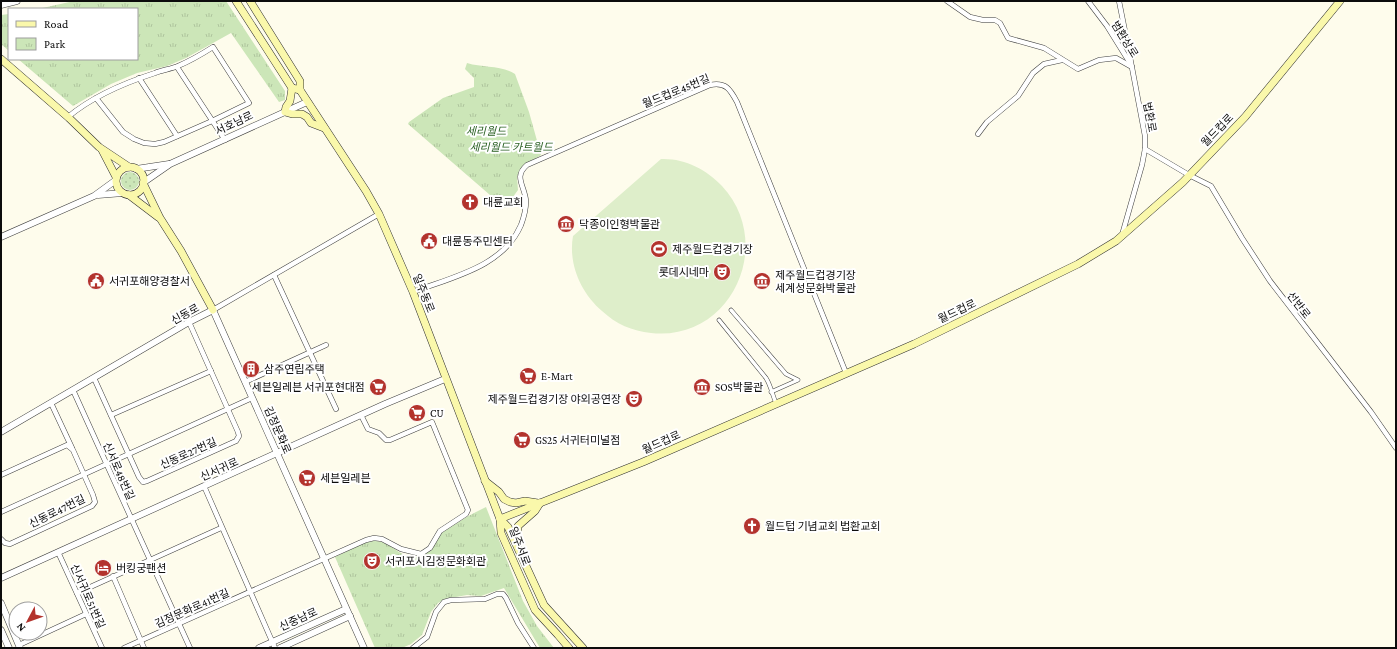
<svg xmlns="http://www.w3.org/2000/svg" width="1397" height="649" font-family="'Crimson Pro','Noto Sans KR',serif">
<style>
.grass{fill:url(#grass-dots)}
.park{fill:url(#park-tufts)}
.pitch{fill:#deeeca}
.lines{fill:none;stroke-linecap:round;stroke-linejoin:round}
.pedestrian-casing{stroke:#3f3f3f;stroke-width:4.5}
.minor-casing{stroke:#3f3f3f;stroke-width:5.5}
.tertiary-casing{stroke:#3f3f3f;stroke-width:7}
.secondary-casing{stroke:#2e2e2e;stroke-width:8}
.pedestrian{stroke:#fff;stroke-width:3.5}
.minor{stroke:#fff;stroke-width:4.5}
.tertiary{stroke:#fff;stroke-width:6}
.secondary{stroke:#faf8ab;stroke-width:7}
.labels{text-anchor:middle;stroke-width:4;stroke-linejoin:round;paint-order:stroke}
.street-label{font-size:11px;fill:#0c0c0c;stroke:#fff}
.park-label{font-size:11px;font-style:italic;fill:#285f21;stroke:#fff}
.poi-label{font-size:11px;fill:#0c0c0c;stroke:#fff;text-anchor:start}
</style>
<defs>
<pattern id="grass-dots" width="8" height="8" patternUnits="userSpaceOnUse"><rect width="8" height="8" fill="#cce6b8"/><path d="M2 2h.1M6 6h.1" fill="none" stroke="#aec49d" stroke-width="1.8" stroke-linecap="round"/></pattern>
<pattern id="park-tufts" width="24" height="20" patternUnits="userSpaceOnUse"><rect width="24" height="20" fill="#cce6b8"/><path d="M3 7l-1-3M5 7V3M7 7l1-3M15 17l-1-3M17 17v-4M19 17l1-3" fill="none" stroke="#aec49d"/></pattern>
</defs>
<rect width="100%" height="100%" fill="#fefcec"/>
<circle class="grass" cx="130" cy="181" r="9"/>
<g class="park">
<polygon points="74,1 226,1 285,91 285,100 279,102 231,33 186,58 167,66 137,73 111,84 73,106 18,59 137,59 137,9 38,9"/>
<polygon points="9,14 9,51 1,44 1,15"/>
<path d="M 467,63 C 483,68 501,65 515,74 L 529,112 L 541,155 L 520,169 L 517,177 L 518,190 L 505,208 L 408,124 L 409,122 L 443,98 L 474,87 L 474,78 L 465,69 Z"/>
<path d="M 486,507 L 523,601 L 537,626 L 554,648 L 540,648 L 504,588 L 481,596 L 467,595 L 445,599 L 438,603 L 431,612 L 422,635 L 411,644 L 402,648 L 375,648 L 335,557 C 346,552 364,541 375,541 C 393,541 401,562 421,556 C 432,553 433,541 441,533 C 443,531 448,529 451,527 C 462,519 474,513 486,507 Z"/>
</g>
<path class="pitch" d="M 661,159 C 684,158 706,169 722,186 C 776,244 731,342 651,333 C 632,331 616,324 602,311 C 581,293 568,264 573,236 Z"/>
<g class="lines">
<g class="pedestrian-casing">
<g id="pedestrian">
<polyline points="731,310 786,374 798,380 771,392"/>
<path d="M 719,320 L 766,378 C 771,386 772,394 776,403"/>
</g>
</g>
<g class="minor-casing">
<g id="minor">
<polyline points="947,1 970,17 983,20 995,20 1000,23 1008,38 1044,48 1078,69 1099,60 1116,58 1132,67"/>
<polyline points="1088,1 1107,26 1130,63"/>
<polyline points="1119,1 1126,36 1145,136 1145,149 1142,165 1122,235"/>
<polyline points="177,67 225,140"/>
<polyline points="139,78 177,136"/>
<path d="M 68,117 C 93,96 124,83 155,73 C 162,70 171,69 178,66 C 190,61 202,54 213,47 L 249,103 L 212,121 L 164,142 L 155,144 L 144,143 L 134,139 L 123,132 L 96,98"/>
<polyline points="978,134 987,122 1018,96 1033,73 1044,64 1062,60"/>
<polyline points="1145,149 1189,175 1211,186 1242,238 1270,281 1371,412 1396,448"/>
<polyline points="274,275 336,409"/>
<path d="M 413,292 C 452,277 503,267 521,225 C 524,217 526,210 526,201 C 525,186 513,177 527,165 L 710,85 C 726,82 730,89 737,102 L 846,373"/>
<polyline points="213,310 379,214"/>
<polyline points="94,378 139,477 143,482 147,481 236,441 239,436 238,432 189,322"/>
<polyline points="245,382 326,345"/>
<polyline points="73,390 190,648"/>
<polyline points="51,403 72,448"/>
<polyline points="111,415 211,371"/>
<polyline points="1,475 67,445 73,450 93,495 95,502 92,506 10,544 5,543 1,539"/>
<polyline points="204,486 275,648"/>
<polyline points="1,512 252,398"/>
<polyline points="58,552 102,648"/>
<polyline points="113,576 144,648"/>
<polyline points="77,593 221,528"/>
<polyline points="19,645 86,614"/>
<polyline points="124,648 366,540 374,538 382,539 401,549 421,554 430,548 440,531 466,514 468,510 432,422 390,440 386,440 379,433 368,429 361,415"/>
<polyline points="413,648 427,637 436,612 444,602 451,600 485,599 497,594 503,594 506,598 518,623 534,648"/>
</g>
</g>
<g class="tertiary-casing">
<g id="tertiary">
<polyline points="1,5 17,1"/>
<polyline points="136,169 169,164"/>
<polyline points="144,182 170,164 307,102"/>
<polyline points="98,195 123,193"/>
<polyline points="1,237 94,196 116,180"/>
<polyline points="1,432 189,322 213,310 364,648"/>
<polyline points="1,578 385,404 445,379"/>
<polyline points="1,603 20,648"/>
<polyline points="1,630 9,648"/>
<polyline points="259,648 346,609"/>
<polyline points="280,648 350,616"/>
</g>
</g>
<g class="secondary-casing">
<g id="secondary">
<polyline points="236,1 292,88 300,90"/>
<polyline points="250,1 300,81 300,90 366,191 379,214 413,292 500,519 508,527 544,605 583,648"/>
<polyline points="1,59 69,118 99,147 129,167"/>
<polyline points="292,88 290,101 286,107 285,112 292,114 302,114 307,117 311,123 324,128"/>
<polyline points="102,150 116,177"/>
<circle cx="130" cy="181" r="14"/>
<polyline points="143,183 160,218 181,251 213,310"/>
<polyline points="129,195 158,217"/>
<polyline points="485,481 499,492 504,499 510,502 516,503 525,501 538,503"/>
<polyline points="500,519 643,462 914,344 1078,264 1116,241 1183,182 1245,117 1340,1"/>
<polyline points="500,519 501,533 535,610 558,635 569,648"/>
<polyline points="517,544 518,526 535,511 540,503"/>
</g>
</g>
<use href="#pedestrian" class="pedestrian"/>
<use href="#minor" class="minor"/>
<use href="#tertiary" class="tertiary"/>
<use href="#secondary" class="secondary"/>
</g>
<defs>
<g id="church-disc" transform="scale(0.9)"><circle r="9.5" fill="#b3332d" stroke="#fff"/><path d="M-1.2-6h2.4v3.5h3.3v2.4h-3.3V6h-2.4V-.1h-3.3v-2.4h3.3Z" fill="#fff"/></g>
<g id="museum-disc" transform="scale(0.9)"><circle r="9.5" fill="#b3332d" stroke="#fff"/><path d="M0-6L6-3V-2H-6V-3ZM-5-1h2V3h-2ZM-1-1h2V3h-2ZM3-1h2V3H3ZM-6 4H6V6H-6Z" fill="#fff"/></g>
<g id="civic-disc" transform="scale(0.9)"><circle r="9.5" fill="#b3332d" stroke="#fff"/><path d="M-.6-6.5H3V-4.5H.6V-3L4-1V1h2V6H-6V1h2V-1L-.6-3ZM-1.2 2.5V6h2.4V2.5Z" fill="#fff"/></g>
<g id="stadium-disc" transform="scale(0.9)"><circle r="9.5" fill="#b3332d" stroke="#fff"/><path d="M0-5a6.5 5 0 1 0 0 10a6.5 5 0 1 0 0-10ZM-3.5-1.8h7v3.6h-7Z" fill="#fff"/></g>
<g id="theatre-disc" transform="scale(0.9)"><circle r="9.5" fill="#b3332d" stroke="#fff"/><path d="M-5-5.5Q0-4 5-5.5V0Q5 5 0 6Q-5 5-5 0ZM-3.3-2.5H-1v1.5H-3.3ZM1-2.5H3.3v1.5H1ZM-2.8 1Q0 5.5 2.8 1Z" fill="#fff"/></g>
<g id="building-disc" transform="scale(0.9)"><circle r="9.5" fill="#b3332d" stroke="#fff"/><path d="M-4-6H4V6H1V3H-1V6H-4ZM-2.5-4.3h1.7v1.8h-1.7ZM.8-4.3h1.7v1.8H.8ZM-2.5-1h1.7V.8h-1.7ZM.8-1h1.7V.8H.8Z" fill="#fff"/></g>
<g id="supermarket-disc" transform="scale(0.9)"><circle r="9.5" fill="#b3332d" stroke="#fff"/><path d="M-6-5.5h2.5l.6 2H6L4.5 2H-2.5L-4.4-4H-6ZM-1.5 3.2a1.3 1.3 0 1 0 .1 0ZM3 3.2a1.3 1.3 0 1 0 .1 0Z" fill="#fff"/></g>
<g id="hotel-disc" transform="scale(0.9)"><circle r="9.5" fill="#b3332d" stroke="#fff"/><path d="M-6-4.5h1.5V1H6V5H4.5V3h-9V5H-6ZM-4 0a1.8 1.8 0 1 1 3.6 0ZM.5 0V-2.5h3Q6-2.5 6 0Z" fill="#fff"/></g>
</defs>
<g fill-rule="evenodd">
<use href="#church-disc" x="470" y="202"/>
<use href="#museum-disc" x="566" y="224"/>
<use href="#civic-disc" x="429" y="241"/>
<use href="#stadium-disc" x="659" y="249"/>
<use href="#theatre-disc" x="722" y="272"/>
<use href="#civic-disc" x="96" y="281"/>
<use href="#museum-disc" x="762" y="281"/>
<use href="#building-disc" x="251" y="369"/>
<use href="#supermarket-disc" x="528" y="376"/>
<use href="#supermarket-disc" x="378" y="387"/>
<use href="#museum-disc" x="702" y="387"/>
<use href="#theatre-disc" x="634" y="399"/>
<use href="#supermarket-disc" x="417" y="413"/>
<use href="#supermarket-disc" x="522" y="440"/>
<use href="#supermarket-disc" x="307" y="478"/>
<use href="#church-disc" x="752" y="526"/>
<use href="#theatre-disc" x="372" y="561"/>
<use href="#hotel-disc" x="103" y="568"/>
</g>
<g class="labels">
<g class="street-label">
<text transform="translate(1125 39) rotate(58)" y="4">범환상로</text>
<text transform="translate(676 91) rotate(-22)" y="4">월드컵로45번길</text>
<text transform="translate(1150 117) rotate(79)" y="4">법환로</text>
<text transform="translate(234 123) rotate(-25)" y="4">서호남로</text>
<text transform="translate(1217 130) rotate(-46)" y="4">월드컵로</text>
<text transform="translate(424 293) rotate(68)" y="4">일주동로</text>
<text transform="translate(1299 305) rotate(52)" y="4">선반로</text>
<text transform="translate(957 311) rotate(-25)" y="4">월드컵로</text>
<text transform="translate(185 314) rotate(-29)" y="4">신동로</text>
<text transform="translate(278 430) rotate(66)" y="4">김정문화로</text>
<text transform="translate(661 442) rotate(-24)" y="4">월드컵로</text>
<text transform="translate(188 453) rotate(-24)" y="4">신동로27번길</text>
<text transform="translate(219 469) rotate(-24)" y="4">신서귀로</text>
<text transform="translate(119 471) rotate(66)" y="4">신서로48번길</text>
<text transform="translate(57 511) rotate(-26)" y="4">신동로47번길</text>
<text transform="translate(520 546) rotate(69)" y="4">일주서로</text>
<text transform="translate(88 596) rotate(66)" y="4">신서귀로51번길</text>
<text transform="translate(192 608) rotate(-24)" y="4">김정문화로41번길</text>
<text transform="translate(298 619) rotate(-24)" y="4">신중남로</text>
</g>
<g class="park-label">
<text x="486" y="135">세리월드</text>
<text x="511" y="151">세리월드 카트월드</text>
</g>
<g class="poi-label">
<text x="483" y="206">대륜교회</text>
<text x="579" y="228">닥종이인형박물관</text>
<text x="442" y="245">대륜동주민센터</text>
<text x="672" y="253">제주월드컵경기장</text>
<text x="709" y="276" text-anchor="end">롯데시네마</text>
<text x="775" y="279">제주월드컵경기장<tspan x="775" dy="13">세계성문화박물관</tspan></text>
<text x="109" y="285">서귀포해양경찰서</text>
<text x="264" y="373">삼주연립주택</text>
<text x="541" y="380">E-Mart</text>
<text x="365" y="391" text-anchor="end">세븐일레븐 서귀포현대점</text>
<text x="715" y="391">SOS박물관</text>
<text x="621" y="403" text-anchor="end">제주월드컵경기장 야외공연장</text>
<text x="430" y="417">CU</text>
<text x="535" y="444">GS25 서귀터미널점</text>
<text x="320" y="482">세븐일레븐</text>
<text x="765" y="530">월드텁 기념교회 법환교회</text>
<text x="385" y="565">서귀포시김정문화회관</text>
<text x="116" y="572">버킹궁팬션</text>
</g>
</g>
<rect width="1397" height="649" fill="none" stroke="#0c0c0c" stroke-width="4"/>
<rect x="8" y="8" width="130" height="52" fill="#ffffff" stroke="#9e9e9e"/>
<rect x="16" y="21" width="20" height="6" fill="#faf8ab" stroke="#9e9e9e"/>
<text x="44" y="28" font-size="12" fill="#0c0c0c">Road</text>
<rect x="16" y="38" width="20" height="12" fill="url(#park-tufts)" stroke="#9e9e9e"/>
<text x="44" y="48" font-size="12" fill="#0c0c0c">Park</text>
<g transform="translate(28 621) rotate(229)"><circle r="19" fill="#ffffff" stroke="#9e9e9e"/>
<path d="M0-3L7 15L0 10L-7 15Z" fill="#b3332d"/>
<text y="-6" font-size="11" font-weight="bold" text-anchor="middle" fill="#0c0c0c">N</text>
</g>
</svg>
